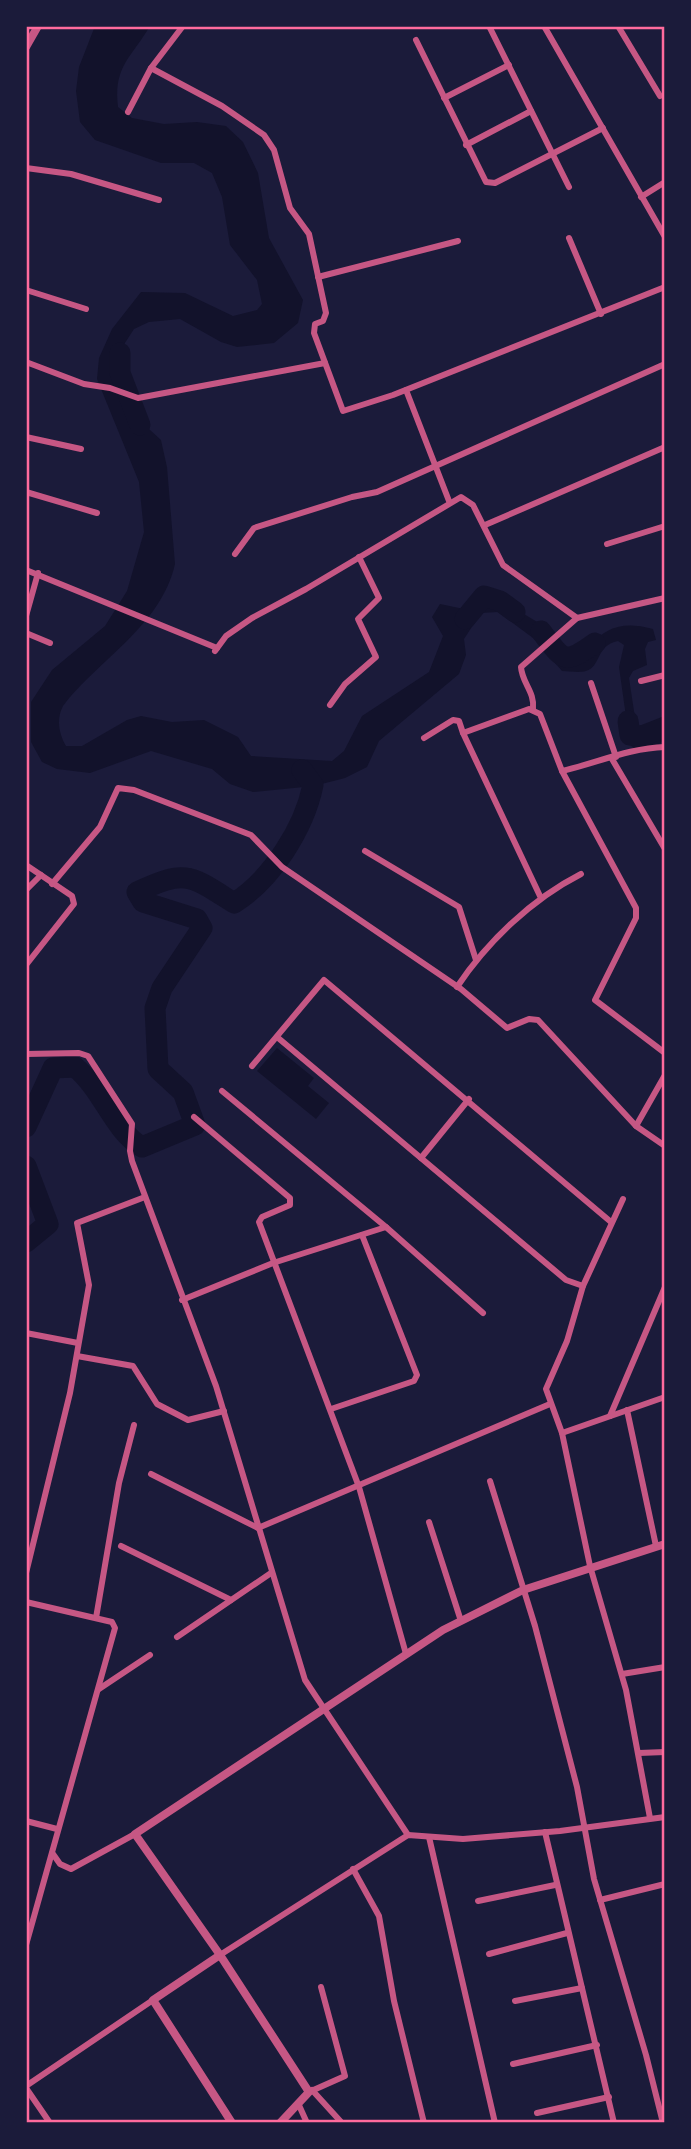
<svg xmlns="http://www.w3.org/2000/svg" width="691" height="2149" font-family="Overpass,sans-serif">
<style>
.water{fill:#12122b}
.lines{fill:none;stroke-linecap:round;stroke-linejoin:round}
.river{stroke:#12122b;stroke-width:21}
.minor{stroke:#c65784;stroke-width:6}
.tertiary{stroke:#c65784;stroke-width:8}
.neatline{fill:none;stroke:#ff6b9d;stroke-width:2.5}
</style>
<rect width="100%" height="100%" fill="#1b1b3a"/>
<g class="water">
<path d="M 95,26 L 150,26 C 132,57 113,66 118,107 L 132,118 L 164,124 L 197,122 L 226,126 L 243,142 L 258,173 L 269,238 L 303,300 L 298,323 L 274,343 L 237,347 L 221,342 L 180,319 L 149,322 L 134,329 L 121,349 L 123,389 L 138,419 L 161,440 L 167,467 L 175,564 C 161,626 99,659 63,706 C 56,719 59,734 66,746 L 82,746 L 127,720 L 141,716 L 172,722 L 204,720 L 238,737 L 251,756 L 332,761 L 344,751 L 362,716 L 429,672 L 443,636 L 432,617 L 440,604 L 464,609 L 484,597 L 499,599 L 554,632 L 558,638 L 557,654 L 562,660 C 595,658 594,613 653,629 L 656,640 L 648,642 L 645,649 L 647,665 L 633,671 L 629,678 L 637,731 L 643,736 L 658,733 L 665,725 L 665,739 L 658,745 L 634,748 L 630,745 L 619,667 L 624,645 L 618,641 C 596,645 601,667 586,671 C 579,673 569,671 562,671 L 533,638 L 498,612 L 481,613 L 464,639 L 466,655 L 459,674 L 379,741 L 367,767 L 345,778 L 314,786 L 253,792 L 230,784 L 212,769 L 151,751 L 90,773 L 57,769 L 42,762 L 31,742 L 31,702 L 52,670 L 105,626 L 127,591 L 144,532 L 139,482 L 97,379 L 99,358 L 112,329 L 141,292 L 185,293 L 233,316 L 257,310 L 262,304 L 257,280 L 230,245 L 222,197 L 212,173 L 194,163 L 161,163 L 95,140 L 80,122 L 76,91 L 79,67 Z"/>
<polygon points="277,1048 314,1078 308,1086 329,1103 316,1119 257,1071"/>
</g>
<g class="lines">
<g class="river">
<polyline points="120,353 120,373 140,425"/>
<polyline points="465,619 484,596 500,601 515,612"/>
<path d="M 541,631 C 563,660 563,666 595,643"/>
<polyline points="628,721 630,735 642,736 665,727"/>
<path d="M 26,1127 L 53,1068 L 75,1067 C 104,1091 113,1130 142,1147 L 195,1125 L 183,1092 L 158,1069 L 155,1008 L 162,988 L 202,928 L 197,919 L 143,902 L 137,892 C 186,869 190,875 234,903 C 271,880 304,829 313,785 L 302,770"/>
<polyline points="26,1166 48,1224 26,1242"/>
</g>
<g class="minor">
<polyline points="489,26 569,187"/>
<polyline points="544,26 665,237"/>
<polyline points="618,26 660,96"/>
<polyline points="416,40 486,182 495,183 603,128"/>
<polyline points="151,68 183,26"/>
<polyline points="444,98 509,65"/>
<polyline points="128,112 151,68 222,106 264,135 274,150 290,208 309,234 326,313 323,321 315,324 314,333 343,411 393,395 665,287"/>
<polyline points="466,145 531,111"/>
<polyline points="26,168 71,174 159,200"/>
<polyline points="641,197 665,182"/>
<polyline points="569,238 601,314"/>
<polyline points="318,277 458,241"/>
<polyline points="26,290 86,309"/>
<polyline points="26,362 84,384 110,388 138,398 325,363"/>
<polyline points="406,390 449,501"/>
<polyline points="26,437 81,449"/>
<polyline points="26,492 97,513"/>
<polyline points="485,525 665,447"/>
<polyline points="607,544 665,526"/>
<polyline points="235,554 254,528 352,497 377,492 665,364"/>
<polyline points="26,570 217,648"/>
<polyline points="26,616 38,573"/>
<polyline points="26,633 50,643"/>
<polyline points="215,651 226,636 252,618 306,589 461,497 473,505 503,565 577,618"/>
<polyline points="641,681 665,675"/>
<polyline points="591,683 616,757"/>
<polyline points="330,705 345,684 376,657 358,619 379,598 359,557"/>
<path d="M 533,709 C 535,692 522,683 521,667 L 577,618 L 665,598"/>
<polyline points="424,738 453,720 459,721 463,733"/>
<polyline points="612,759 665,849"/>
<path d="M 562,771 C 597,763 629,748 665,747"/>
<polyline points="365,851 459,907 476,960"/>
<polyline points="26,865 72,896 74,904 26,965"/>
<polyline points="52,884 100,827 118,788 134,790 251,835 282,867 461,989 507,1028 529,1019 538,1020 636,1126"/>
<polyline points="26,890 41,875"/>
<polyline points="540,896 463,733 529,709 540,714 562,771 636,908 636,918 595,1000 665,1053"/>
<path d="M 457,987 C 488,941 532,899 581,874"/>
<polyline points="277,1037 566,1280 583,1286"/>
<polyline points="26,1054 79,1053 88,1056 132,1124 130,1151 132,1161 216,1386 305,1680 408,1835"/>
<polyline points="252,1066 324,980 611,1222"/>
<polyline points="665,1075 636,1126 665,1146"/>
<polyline points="222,1091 386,1227"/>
<polyline points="194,1117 290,1198 290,1205 262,1217 259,1222 359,1487 406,1654"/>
<polyline points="421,1158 469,1099"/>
<polyline points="623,1199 583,1286 567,1341 546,1389 562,1433 590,1566 626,1690 650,1818"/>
<polyline points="182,1300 273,1263 386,1227 483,1313"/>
<polyline points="26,1333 78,1343"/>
<polyline points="77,1356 133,1366 157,1404 188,1420 224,1411"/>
<polyline points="331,1409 414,1381 417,1375 362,1235"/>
<polyline points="627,1410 656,1546"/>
<polyline points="610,1416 665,1287"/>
<polyline points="562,1433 665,1397"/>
<polyline points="151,1474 258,1528 550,1404"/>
<polyline points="490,1481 535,1626 577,1787 594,1879 646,2055 663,2123"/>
<polyline points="429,1522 461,1621"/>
<polyline points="121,1546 231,1600"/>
<polyline points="26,1573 70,1393 89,1285 77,1223 145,1197"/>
<polyline points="26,1602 112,1622 115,1628 26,1945"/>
<polyline points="96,1618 119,1483 134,1425"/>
<polyline points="177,1637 271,1573"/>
<polyline points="622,1674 665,1667"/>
<polyline points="99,1689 150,1655"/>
<polyline points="639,1753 665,1752"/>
<polyline points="26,1821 57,1829"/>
<polyline points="545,1832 614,2123"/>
<polyline points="429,1837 495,2123"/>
<polyline points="53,1854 60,1864 71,1869 135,1834"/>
<polyline points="353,1869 379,1916 394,2001 424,2123"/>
<polyline points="600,1900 665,1884"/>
<polyline points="478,1901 555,1885"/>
<polyline points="489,1954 567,1933"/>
<polyline points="220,1955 408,1835 463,1839 560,1831 665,1817"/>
<polyline points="515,2001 582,1988"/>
<polyline points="513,2064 597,2045"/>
<polyline points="26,2086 153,2000"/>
<polyline points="26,2088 50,2123"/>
<polyline points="312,2090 342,2123"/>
<polyline points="309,2092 345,2076 321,1987"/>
<polyline points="298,2103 307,2123"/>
<polyline points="537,2113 609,2097"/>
</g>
<g class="tertiary">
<polyline points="26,47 38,26"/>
<polyline points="220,1955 153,2000 232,2123"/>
<polyline points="280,2123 309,2092 220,1955 135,1834 443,1630 523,1590 665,1544"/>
</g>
</g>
<rect width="691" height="2149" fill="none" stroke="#1b1b3a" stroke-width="56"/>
<rect x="28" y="28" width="635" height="2093" class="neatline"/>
</svg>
